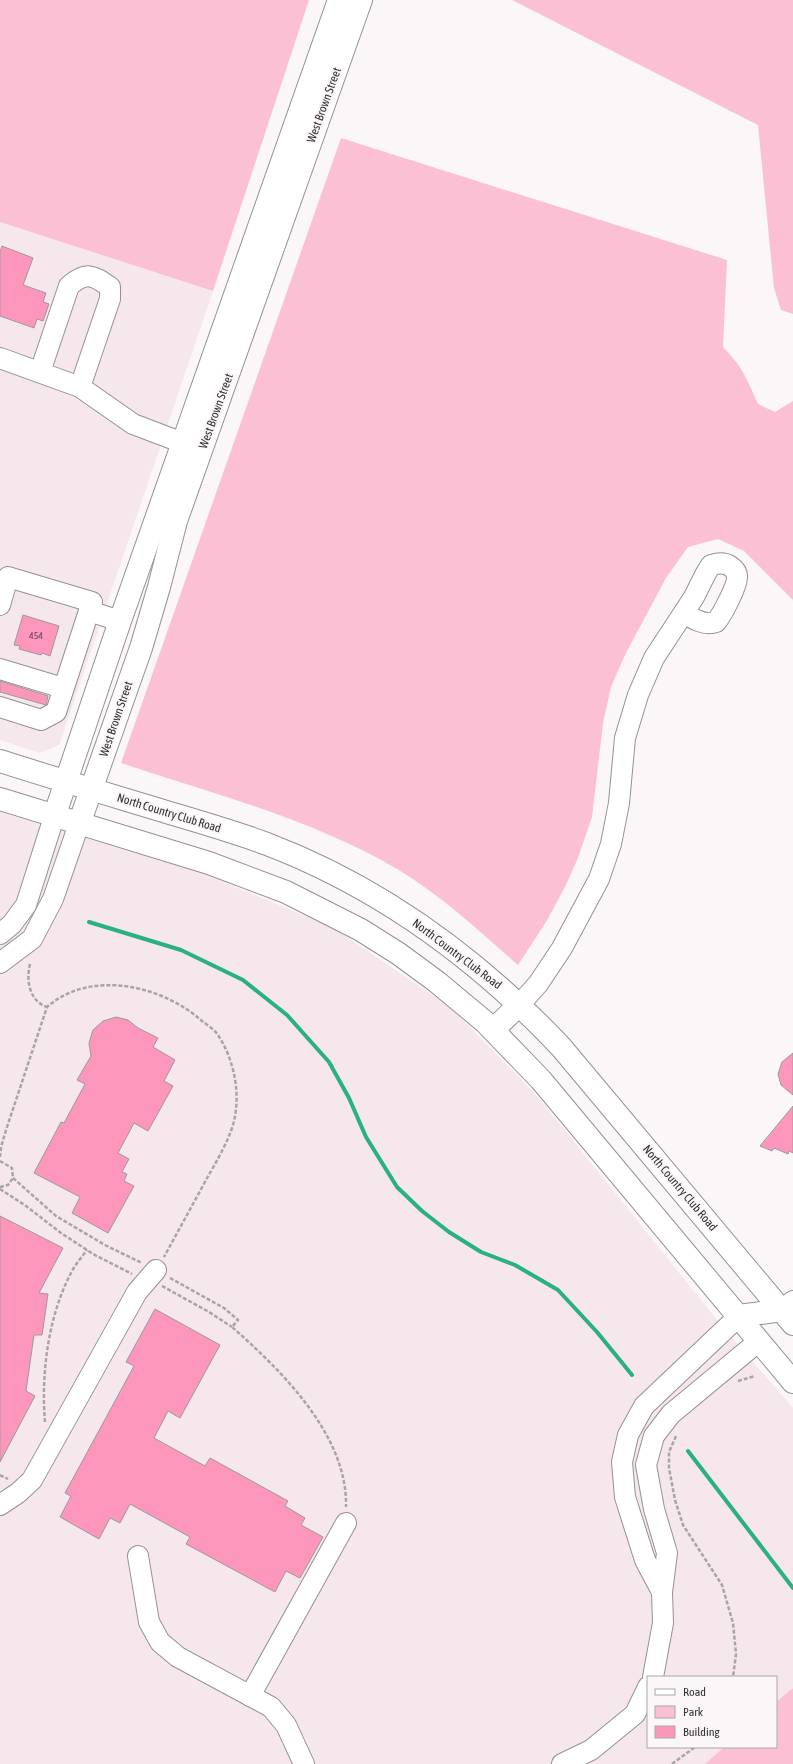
<svg xmlns="http://www.w3.org/2000/svg" width="793" height="1764" font-family="'Asap Condensed',sans-serif">
<style>
.built{fill:#f5e7eb}
.green{fill:#fcc0d4}
.lines{fill:none;stroke-linecap:round;stroke-linejoin:round}
.stream{stroke:#29b085;stroke-width:4}
.building{fill:#fd96bb;stroke:#9e999a}
.minor-casing{stroke:#969192;stroke-width:22}
.major-casing{stroke:#969192;stroke-width:24}
.path{stroke:#a8a5a6;stroke-width:2.5;stroke-dasharray:4 2;stroke-linecap:butt}
.minor{stroke:#fff;stroke-width:20}
.major{stroke:#fff;stroke-width:22}
.labels{text-anchor:middle;stroke-width:4;stroke-linejoin:round;paint-order:stroke}
.number-label{font-size:10px;fill:#664a54}
.street-label{font-size:12px;fill:#333132;stroke:#fbf6f7}
</style>
<rect width="100%" height="100%" fill="#fbf6f7"/>
<g class="built">
<polygon points="0,222 213,291 59,745 40,753 0,740"/>
<polygon points="0,812 124,850 187,867 332,927 450,1007 538,1097 717,1320 793,1408 793,1688 776,1702 776,1677 648,1677 648,1747 724,1747 705,1764 0,1764"/>
</g>
<g class="green">
<polygon points="0,0 309,0 213,291 0,222"/>
<polygon points="512,0 793,0 793,314 781,310 774,288 758,125"/>
<path d="M 341,138 L 727,260 L 723,347 C 742,366 747,379 758,404 L 775,412 L 793,401 L 793,600 L 744,551 L 718,539 L 688,547 L 666,578 L 625,655 L 611,687 L 603,723 L 592,817 L 578,858 L 565,887 L 546,922 L 518,965 C 479,931 441,895 397,869 C 312,819 214,794 121,763 Z"/>
<polygon points="793,1688 793,1764 705,1764 724,1747 776,1747 776,1702"/>
</g>
<g class="lines">
<g class="stream">
<polyline points="89,922 181,950 243,980 287,1015 329,1062 349,1098 366,1137 397,1187 422,1211 449,1232 481,1252 515,1265 558,1290 597,1332 632,1375"/>
<polyline points="688,1451 793,1588"/>
</g>
</g>
<g class="building">
<polygon points="2,246 33,258 23,285 46,293 43,302 49,304 43,321 37,319 34,328 0,316 0,252"/>
<polygon points="23,615 59,626 50,656 42,653 41,655 19,649 20,646 14,645"/>
<polygon points="0,681 48,696 46,705 0,692"/>
<polygon points="116,1017 128,1020 138,1028 158,1038 153,1047 175,1060 164,1081 173,1086 148,1131 134,1123 118,1153 129,1159 122,1172 127,1174 124,1181 134,1186 108,1233 72,1213 80,1197 34,1173 61,1122 64,1123 85,1084 77,1080 91,1056 89,1043 93,1030 103,1021"/>
<polygon points="793,1053 793,1095 781,1085 778,1074 782,1062"/>
<polygon points="793,1106 793,1153 789,1151 788,1154 774,1148 772,1151 760,1146"/>
<polygon points="0,1216 63,1248 39,1293 48,1294 42,1335 34,1335 26,1391 35,1396 0,1462"/>
<polygon points="155,1309 220,1345 180,1418 168,1411 154,1438 205,1466 210,1458 288,1501 285,1506 305,1518 301,1525 323,1537 300,1578 286,1571 275,1592 186,1544 190,1537 130,1504 120,1523 110,1518 99,1539 60,1517 71,1496 65,1493 134,1366 126,1362"/>
</g>
<g class="lines">
<g class="minor-casing">
<g id="minor">
<polyline points="0,358 80,387 133,424 183,443"/>
<path d="M 40,372 L 69,286 C 86,271 93,275 110,287 L 110,299 L 80,387"/>
<polyline points="0,605 8,577 92,602 89,611 120,621"/>
<polyline points="0,669 63,688"/>
<polyline points="0,707 41,720 56,712 89,611"/>
<polyline points="0,934 12,924 26,905 54,817"/>
<polyline points="0,963 32,939 53,899 79,824"/>
<path d="M 520,1004 L 538,984 L 562,948 L 599,879 L 611,844 L 619,803 L 625,738 L 638,695 L 654,658 L 694,597 L 706,573 L 711,565 C 718,563 724,562 730,566 C 733,568 737,572 737,576 C 738,585 722,615 716,622 C 705,626 693,619 684,613"/>
<polyline points="782,1310 793,1301"/>
<polyline points="0,1505 18,1493 32,1480 137,1292 156,1270"/>
<polyline points="138,1556 149,1622 160,1642 178,1657 271,1707 286,1725 304,1764"/>
<polyline points="662,1592 645,1560 625,1497 622,1462 628,1435 644,1406 739,1316"/>
<polyline points="653,1677 663,1623 662,1592 667,1553 654,1509 646,1465 654,1436 671,1414 759,1341"/>
<polyline points="250,1696 346,1523"/>
<polyline points="562,1764 591,1750 635,1714 648,1687"/>
</g>
</g>
<g class="major-casing">
<g id="major">
<path d="M 0,761 C 53,778 107,794 160,810 C 196,821 232,831 267,844 C 382,888 477,958 561,1047 L 793,1324"/>
<polyline points="0,799 209,863 286,892 361,930 399,954 437,982 485,1022 541,1080 793,1382"/>
<polyline points="54,817 120,621 339,0"/>
<polyline points="79,824 141,648 159,587 176,521 361,0"/>
<polyline points="493,1030 520,1004"/>
<polyline points="739,1316 782,1310"/>
</g>
</g>
<g class="path">
<path d="M 30,964 C 26,980 29,1001 47,1007"/>
<path d="M 0,1157 L 1,1147 L 6,1130 L 47,1007 C 90,969 162,985 202,1021 C 207,1025 214,1029 218,1035 C 233,1058 240,1089 235,1116 C 232,1136 216,1162 206,1180 C 192,1206 178,1231 164,1257"/>
<polyline points="0,1161 12,1168 13,1178 56,1216 105,1245 142,1263"/>
<polyline points="0,1187 8,1185 13,1178"/>
<polyline points="0,1189 26,1206 61,1233 93,1254 132,1274"/>
<path d="M 170,1278 L 224,1308 L 238,1320 L 232,1327 C 282,1371 348,1436 346,1507"/>
<polyline points="162,1286 209,1312 232,1327"/>
<polyline points="738,1381 755,1376"/>
<path d="M 45,1422 C 41,1374 48,1318 70,1275 C 74,1266 81,1258 87,1250"/>
<polyline points="676,1436 669,1452 669,1468 675,1500 683,1525 722,1585 733,1623 736,1654 733,1677"/>
<polyline points="0,1475 8,1479"/>
<polyline points="672,1764 695,1747"/>
</g>
<use href="#minor" class="minor"/>
<use href="#major" class="major"/>
</g>
<g class="labels">
<g class="number-label">
<text x="36" y="639">454</text>
</g>
<g class="street-label">
<text transform="translate(324 105) rotate(-70)" y="4">West Brown Street</text>
<text transform="translate(216 411) rotate(-70)" y="4">West Brown Street</text>
<text transform="translate(116 719) rotate(-71)" y="4">West Brown Street</text>
<text transform="translate(169 813) rotate(17)" y="4">North Country Club Road</text>
<text transform="translate(457 954) rotate(37)" y="4">North Country Club Road</text>
<text transform="translate(680 1188) rotate(50)" y="4">North Country Club Road</text>
</g>
</g>
<rect x="647" y="1676" width="130" height="72" fill="#fbf6f7" stroke="#aba7a8"/>
<rect x="655" y="1689" width="20" height="6" fill="#ffffff" stroke="#aba7a8"/>
<text x="683" y="1696" font-size="12" fill="#333132">Road</text>
<rect x="655" y="1706" width="20" height="12" fill="#fcc0d4" stroke="#aba7a8"/>
<text x="683" y="1716" font-size="12" fill="#333132">Park</text>
<rect x="655" y="1726" width="20" height="12" fill="#fd96bb" stroke="#aba7a8"/>
<text x="683" y="1736" font-size="12" fill="#333132">Building</text>
</svg>
